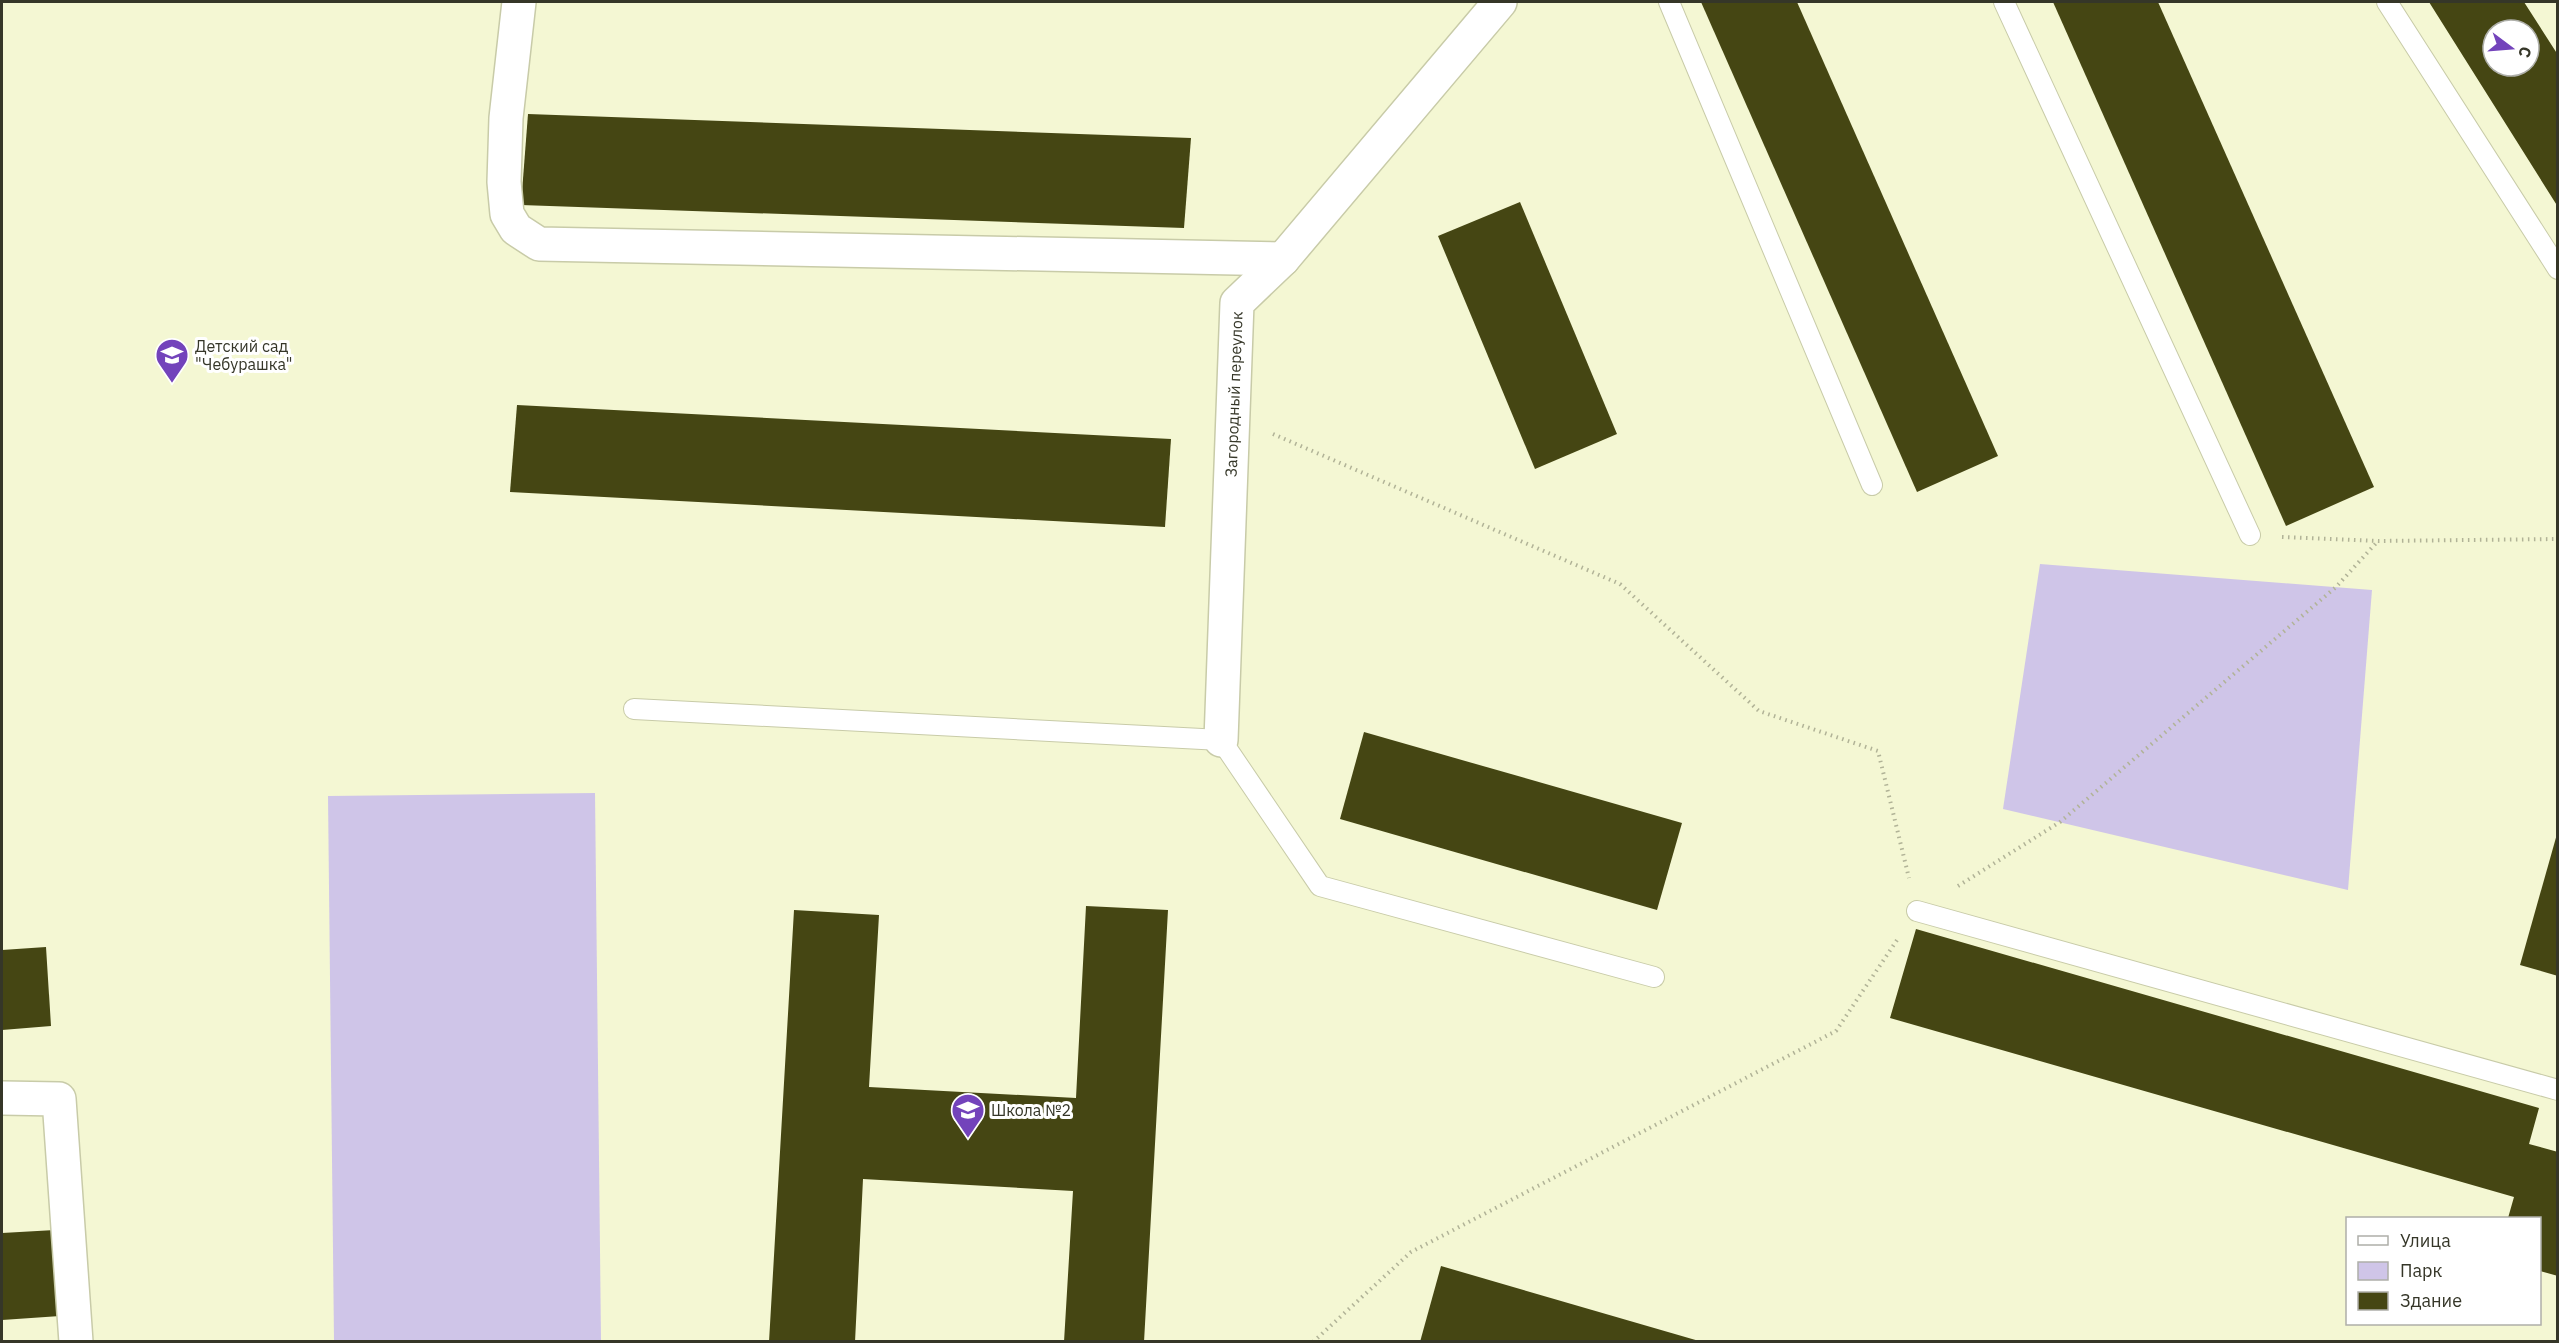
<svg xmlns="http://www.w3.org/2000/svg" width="2559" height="1343" font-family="'IBM Plex Sans',sans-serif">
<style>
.green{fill:#cfc5e8}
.building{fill:#454613;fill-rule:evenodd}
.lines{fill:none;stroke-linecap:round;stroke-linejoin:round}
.lane-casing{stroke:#c8cba8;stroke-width:22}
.street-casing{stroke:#c8cba8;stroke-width:36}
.path{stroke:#b1b397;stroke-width:4;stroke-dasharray:1.5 4.5;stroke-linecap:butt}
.lane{stroke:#fff;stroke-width:20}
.street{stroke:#fff;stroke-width:33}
.labels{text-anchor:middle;stroke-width:6;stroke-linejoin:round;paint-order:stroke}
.poi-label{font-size:16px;fill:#353628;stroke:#fff;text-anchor:start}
.street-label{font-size:16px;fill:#353628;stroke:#fff}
</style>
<rect width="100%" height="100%" fill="#f4f7d3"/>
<g class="green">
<polygon points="2040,564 2372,590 2348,890 2003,809"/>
<polygon points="595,793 601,1341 334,1341 328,796"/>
</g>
<g class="building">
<polygon points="1701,2 1797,2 1998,456 1917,492"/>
<polygon points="2053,2 2158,2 2374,487 2286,526"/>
<path d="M 2429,2 L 2524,2 L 2558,55 L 2558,207 ZM 2493,30 L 2529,30 L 2529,66 L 2493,66 Z"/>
<polygon points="528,114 1191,138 1184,228 521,205"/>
<polygon points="1520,202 1617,434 1535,469 1438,236"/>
<polygon points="517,405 1171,439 1165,527 510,492"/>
<polygon points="1364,732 1682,823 1657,910 1340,819"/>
<polygon points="2557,834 2558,834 2558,976 2520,965"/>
<polygon points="1086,906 1168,910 1144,1342 1064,1342 1073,1191 863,1179 855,1342 769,1342 794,910 879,915 869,1087 1076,1098"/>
<polygon points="1916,929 2539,1108 2529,1144 2558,1152 2558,1276 2540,1271 2540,1218 2508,1218 2514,1197 1890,1018"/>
<polygon points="46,947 51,1026 2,1030 2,950"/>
<polygon points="55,1230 60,1316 2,1320 2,1233"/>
<polygon points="1441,1266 1699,1341 1699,1342 1420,1342"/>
</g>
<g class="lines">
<g class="lane-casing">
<g id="lane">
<polyline points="1669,2 1872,485"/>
<polyline points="2004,2 2250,535"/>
<polyline points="2387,2 2558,269"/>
<polyline points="634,709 1221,740 1320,886 1654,977"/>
<polyline points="1917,911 2558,1090"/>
</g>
</g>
<g class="street-casing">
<g id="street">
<polyline points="519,2 506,118 504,182 507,214 516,229 539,244 1283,259"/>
<path id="s1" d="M 1221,740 L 1237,303 L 1283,259 L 1500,2"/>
<polyline points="2,1098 59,1099 76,1342"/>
</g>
</g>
<g class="path">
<polyline points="1273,434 1620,584 1759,711 1878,751 1909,878"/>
<polyline points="2282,537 2378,541 2558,539"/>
<polyline points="1958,886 2060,822 2336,587 2378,541"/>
<polyline points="1313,1342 1411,1252 1836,1031 1899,937"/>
</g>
<use href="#lane" class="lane"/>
<use href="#street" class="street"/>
</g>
<defs>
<g id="school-pin" transform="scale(1.725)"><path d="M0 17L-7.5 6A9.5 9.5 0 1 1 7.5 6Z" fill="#7343bb" stroke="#fff"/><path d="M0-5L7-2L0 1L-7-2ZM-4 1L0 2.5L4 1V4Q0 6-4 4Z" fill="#fff"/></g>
</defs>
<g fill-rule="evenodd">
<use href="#school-pin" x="172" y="355"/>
<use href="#school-pin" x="968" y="1110"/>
</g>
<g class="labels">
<g class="poi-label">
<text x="195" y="352">Детский сад<tspan x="195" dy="18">"Чебурашка"</tspan></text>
<text x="991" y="1116">Школа №2</text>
</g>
<g class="street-label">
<text dy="6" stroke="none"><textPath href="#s1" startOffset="346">Загородный переулок</textPath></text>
</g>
</g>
<rect width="2559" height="1343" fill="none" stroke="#353628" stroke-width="6"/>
<rect x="2346" y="1217" width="195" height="108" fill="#ffffff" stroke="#aeafa9" stroke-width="1.5"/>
<rect x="2358" y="1236" width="30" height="9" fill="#ffffff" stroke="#aeafa9" stroke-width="1.5"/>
<text x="2400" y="1247" font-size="18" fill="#353628">Улица</text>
<rect x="2358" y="1262" width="30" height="18" fill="#cfc5e8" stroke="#aeafa9" stroke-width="1.5"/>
<text x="2400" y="1277" font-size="18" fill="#353628">Парк</text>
<rect x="2358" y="1292" width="30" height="18" fill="#454613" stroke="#aeafa9" stroke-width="1.5"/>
<text x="2400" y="1307" font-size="18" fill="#353628">Здание</text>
<g transform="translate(2511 48) rotate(106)"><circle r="28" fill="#ffffff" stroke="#aeafa9" stroke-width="1.5"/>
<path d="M0-4.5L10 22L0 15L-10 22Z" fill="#7343bb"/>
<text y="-9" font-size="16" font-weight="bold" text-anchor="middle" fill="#353628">С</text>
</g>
</svg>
